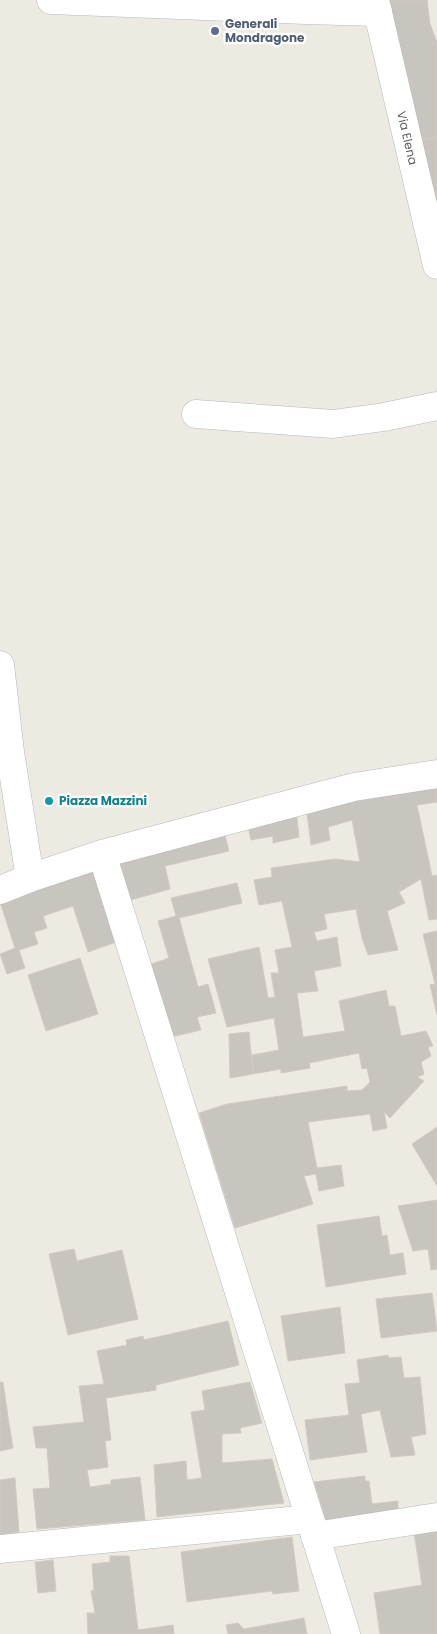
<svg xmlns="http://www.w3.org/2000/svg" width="437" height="1634" font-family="Poppins,sans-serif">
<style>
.building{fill:#c8c4be;stroke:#d2cbbf}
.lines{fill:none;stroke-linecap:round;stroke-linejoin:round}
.street-casing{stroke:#b4b8bc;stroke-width:29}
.secondary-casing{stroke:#b5b9be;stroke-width:29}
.street{stroke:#fff;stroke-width:28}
.secondary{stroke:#fff;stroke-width:28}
.service-dot{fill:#5c6f8a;stroke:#fff;stroke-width:2}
.culture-dot{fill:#0f9aa8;stroke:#fff;stroke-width:2}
.labels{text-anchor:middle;stroke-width:4.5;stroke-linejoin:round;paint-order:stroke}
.service-label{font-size:12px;font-weight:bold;fill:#4e5e75;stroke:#fff;text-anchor:start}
.street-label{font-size:12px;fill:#5a5e63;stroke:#fff}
.culture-label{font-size:12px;font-weight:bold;fill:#0d838f;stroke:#fff;text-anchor:start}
</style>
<rect width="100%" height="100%" fill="#edeae1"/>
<g class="building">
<polygon points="389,0 427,0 430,24 437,42 437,137 418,141"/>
<polygon points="437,137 437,207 418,141"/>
<polygon points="437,779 437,802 417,805 432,876 437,875 437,919 429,920 421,879 399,892 405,903 387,911 398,950 368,955 362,938 356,909 324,914 327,929 314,932 317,941 337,937 341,966 314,971 318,991 297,993 303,1037 345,1031 339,1001 386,990 389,1006 395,1006 401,1036 426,1031 433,1046 428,1047 431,1056 421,1062 424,1074 417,1077 424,1081 390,1118 384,1112 387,1128 373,1131 370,1114 308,1122 317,1168 341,1165 344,1186 319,1191 316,1174 304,1176 313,1204 235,1228 199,1113 227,1104 347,1086 347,1091 362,1090 370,1082 367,1068 362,1069 359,1053 309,1063 310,1068 281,1073 281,1069 253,1074 252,1055 279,1050 274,1018 227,1027 208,959 259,947 268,998 275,997 271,973 279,973 275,950 292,947 282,901 259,905 254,880 272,877 271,868 335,859 360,862 352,820 328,827 330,840 311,845 306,805"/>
<polygon points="296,809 299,837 273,843 273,836 251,840 247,822"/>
<polygon points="223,827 229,851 165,866 170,889 127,901 113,858"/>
<polygon points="95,868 119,941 88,952 73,906 43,916 47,928 34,932 38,944 19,950 25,968 7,974 0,954 15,948 0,902"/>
<polygon points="237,883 242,903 179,918 198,987 208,984 216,1013 197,1017 201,1030 171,1037 146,966 169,958 158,921 176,916 171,898"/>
<polygon points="437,931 437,1015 430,985 435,984 423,934"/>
<polygon points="80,958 98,1014 46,1031 28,975"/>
<polygon points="249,1032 253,1074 230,1078 229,1034"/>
<polygon points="437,1127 437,1186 412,1144"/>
<polygon points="437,1200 437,1269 431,1270 428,1249 413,1251 398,1206"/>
<polygon points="379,1216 382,1236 387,1235 390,1255 403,1253 406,1274 326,1287 317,1225"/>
<polygon points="74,1249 77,1261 122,1250 138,1319 68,1335 49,1254"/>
<polygon points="432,1293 437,1331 381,1338 376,1299"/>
<polygon points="340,1307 345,1353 288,1361 281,1316"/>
<polygon points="228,1321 239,1365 156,1385 156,1390 106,1398 111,1440 105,1441 108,1467 87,1470 90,1487 111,1484 111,1480 140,1477 145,1520 37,1529 33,1489 50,1488 47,1448 36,1448 33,1427 84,1422 79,1386 104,1384 97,1351 127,1345 126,1340 143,1336 144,1340"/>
<polygon points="388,1355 389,1358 401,1357 404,1378 420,1377 426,1434 411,1437 415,1455 391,1457 380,1410 361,1414 367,1452 310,1460 305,1420 349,1415 345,1384 360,1383 357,1360"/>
<polygon points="0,1382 3,1382 8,1417 0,1419"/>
<polygon points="250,1382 262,1423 240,1428 241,1433 222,1434 222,1463 272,1459 284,1503 157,1517 154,1465 186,1461 187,1480 202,1478 191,1412 205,1410 202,1391"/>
<polygon points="8,1417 13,1448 0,1451 0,1419"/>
<polygon points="365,1476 365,1481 369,1481 372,1504 398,1501 398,1509 326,1521 314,1482"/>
<polygon points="15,1478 19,1532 0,1535 0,1480"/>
<polygon points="437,1529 437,1634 380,1634 374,1593 422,1585 414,1532"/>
<polygon points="292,1537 299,1591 273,1594 272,1591 187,1602 181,1552"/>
<polygon points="110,1556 129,1556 138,1630 173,1625 174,1634 88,1634 87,1613 95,1613 91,1591 94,1590 92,1564 110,1562"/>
<polygon points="53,1560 56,1591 38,1593 35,1562"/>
<polygon points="304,1618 307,1634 228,1634 226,1625 238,1623 244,1629"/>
</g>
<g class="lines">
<g class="street-casing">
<g id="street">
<polyline points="196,414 333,424 384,417 437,406"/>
<polyline points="0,665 10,752 30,878 0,890"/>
<polyline points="102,854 354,787 437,774"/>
<polyline points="315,1536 437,1517"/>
<polyline points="0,1549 310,1519"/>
</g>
</g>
<g class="secondary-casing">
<g id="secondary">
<polyline points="51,0 306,10 378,12"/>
<polyline points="375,0 437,265"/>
<polyline points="30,878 102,854 346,1634"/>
</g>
</g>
<use href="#street" class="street"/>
<use href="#secondary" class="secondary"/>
</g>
<circle class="service-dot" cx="215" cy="31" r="5"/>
<circle class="culture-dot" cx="49" cy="801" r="5"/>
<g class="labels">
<g class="service-label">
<text x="225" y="28">Generali<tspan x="225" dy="14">Mondragone</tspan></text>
</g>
<g class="street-label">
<text transform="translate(407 138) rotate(77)" y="4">Via Elena</text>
</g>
<g class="culture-label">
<text x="59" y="805">Piazza Mazzini</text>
</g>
</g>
</svg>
